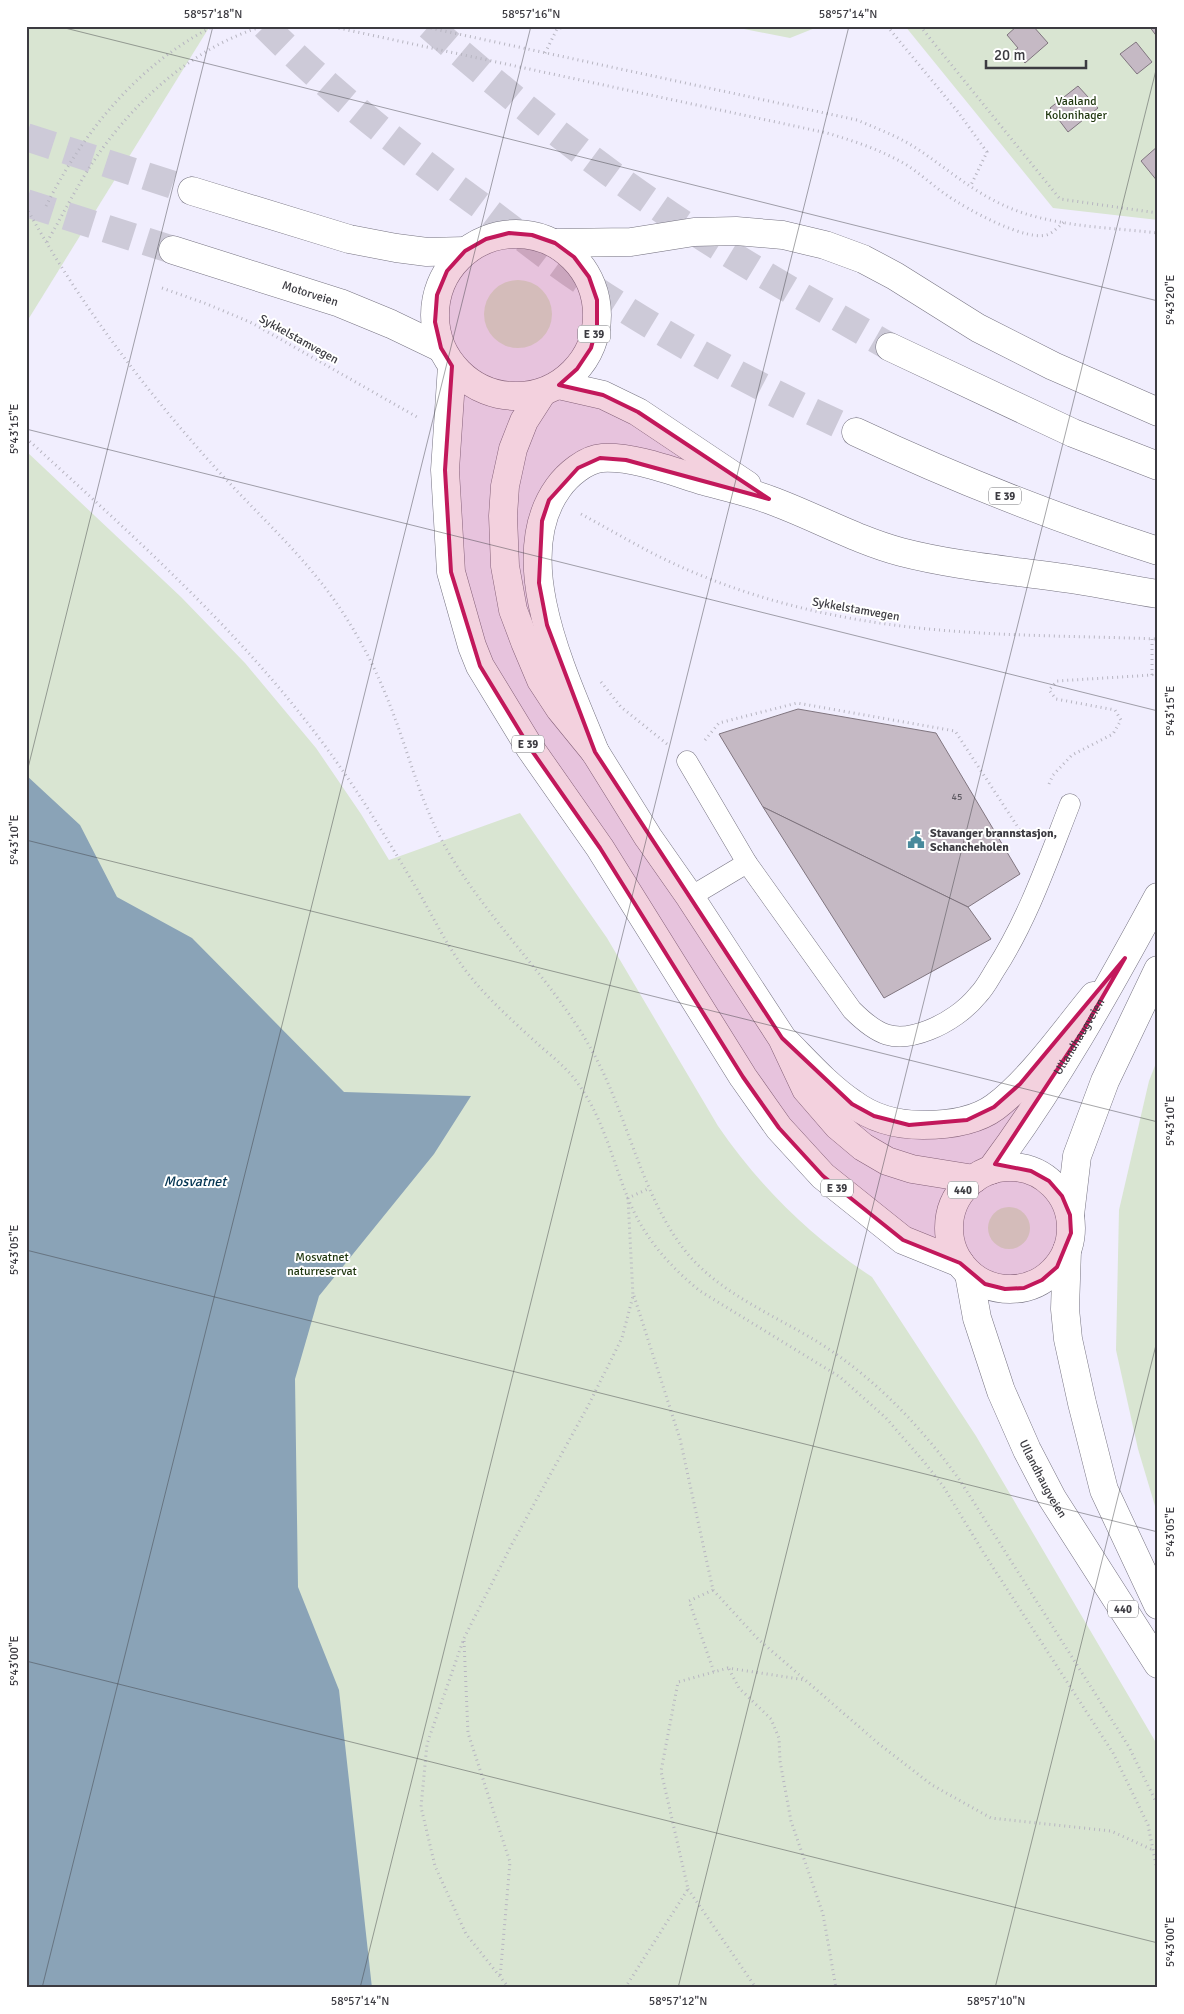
<svg xmlns="http://www.w3.org/2000/svg" width="1184" height="2014" font-family="Signika,sans-serif">
<style>
.green{fill:#d9e5d2}
.water{fill:#8aa3b7}
.building{fill:#c5b9c4;stroke:#80757f}
.lines{fill:none;stroke-linecap:round;stroke-linejoin:round}
.trunk-tunnel{stroke:#cdcad8;stroke-width:28;stroke-dasharray:28 14;stroke-linecap:butt}
.motorway-tunnel{stroke:#cdcad8;stroke-width:28;stroke-dasharray:28 14;stroke-linecap:butt}
.service-casing{stroke:#767381;stroke-width:21}
.minor-casing{stroke:#767381;stroke-width:29}
.primary-casing{stroke:#767381;stroke-width:29}
.trunk-casing{stroke:#767381;stroke-width:29}
.motorway-casing{stroke:#767381;stroke-width:29}
.path{stroke:#b7b5c1;stroke-width:3;stroke-dasharray:1 4;stroke-linecap:butt}
.service{stroke:#fff;stroke-width:20}
.minor{stroke:#fff;stroke-width:28}
.primary{stroke:#fff;stroke-width:28}
.trunk{stroke:#fff;stroke-width:28}
.motorway{stroke:#fff;stroke-width:28}
.marked{fill:#c2185b;fill-opacity:0.2;stroke:#c2185b;stroke-width:4;stroke-linejoin:round}
.ticks{fill:none;stroke:#3c3b41;stroke-width:1;stroke-opacity:0.45}
.labels{text-anchor:middle;stroke-width:4;stroke-linejoin:round;paint-order:stroke}
.number-label{font-size:10px;fill:#5e5a62}
.shield{fill:#fff;stroke:#76767a;stroke-width:1}
.shield-label{font-size:11px;font-weight:bold;fill:#3c3b41}
.park-label{font-size:12px;fill:#1f360e;stroke:#fff}
.street-label{font-size:12px;fill:#3c3b41;stroke:#fff}
.poi-label{font-size:12px;font-weight:bold;fill:#3c3b41;stroke:#fff;text-anchor:start}
.water-label{font-size:14px;font-style:italic;fill:#053653;stroke:#fff}
.neatline{fill:none;stroke:#3c3b41;stroke-width:2}
.ticks-label{font-size:12px;text-anchor:middle;fill:#3c3b41}
</style>
<rect width="100%" height="100%" fill="#f1eefe"/>
<g class="green">
<polygon points="26,26 210,26 26,323"/>
<polygon points="729,26 820,26 790,38"/>
<polygon points="905,26 1158,26 1158,220 1053,208"/>
<circle cx="518" cy="314" r="34"/>
<path d="M 26,451 L 181,597 L 245,663 L 316,748 L 361,814 L 389,860 L 520,813 L 607,938 L 718,1126 C 759,1186 811,1237 872,1277 L 976,1436 L 1158,1746 L 1158,1988 L 26,1988 Z"/>
<polygon points="1158,1058 1158,1516 1138,1449 1116,1350 1119,1210 1149,1081"/>
<circle cx="1009" cy="1228" r="21"/>
</g>
<polygon class="water" points="26,775 80,825 117,897 192,938 344,1092 471,1096 434,1154 319,1296 295,1379 298,1587 339,1690 372,1988 26,1988"/>
<g class="building">
<polygon points="1017,26 1033,26 1048,43 1025,63 1014,51 1018,48 1007,35"/>
<polygon points="1149,26 1158,26 1158,38"/>
<polygon points="1136,42 1152,62 1137,74 1120,54"/>
<polygon points="1078,86 1098,108 1068,132 1050,108"/>
<polygon points="1158,146 1158,182 1141,161"/>
<polygon points="798,709 936,733 1020,874 968,907 763,807 719,734"/>
<polygon points="763,807 968,907 991,939 884,998"/>
</g>
<g class="lines">
<g class="trunk-tunnel">
<polyline points="26,137 192,191"/>
<polyline points="26,203 173,250"/>
</g>
<g class="motorway-tunnel">
<path d="M 265,26 C 328,90 401,147 473,200 C 510,227 545,256 582,281 C 669,340 761,389 856,432"/>
<path d="M 429,26 C 501,89 575,150 654,204 C 729,257 810,301 890,347"/>
</g>
<g class="service-casing">
<g id="service">
<path d="M 687,761 L 747,863 L 852,1010 C 877,1035 894,1044 929,1030 C 947,1023 966,1010 978,995 C 985,988 990,978 995,970 C 1028,919 1048,860 1070,804"/>
<polyline points="690,897 747,863"/>
</g>
</g>
<g class="minor-casing">
<path id="minor" d="M 785,1041 C 806,1062 827,1086 852,1103 C 873,1119 897,1125 923,1125 C 947,1125 976,1121 995,1107 C 1032,1079 1065,1031 1094,996"/>
</g>
<g class="primary-casing">
<g id="primary">
<circle cx="1010" cy="1228" r="61"/>
<path id="s1" d="M 991,1170 C 1055,1084 1107,991 1158,897"/>
<polyline points="1070,1215 1077,1156 1105,1081 1158,970"/>
<polyline points="1067,1250 1065,1309 1068,1339 1082,1403 1104,1490 1158,1605"/>
<path id="s2" d="M 969,1274 L 977,1318 L 1001,1391 L 1027,1450 L 1052,1498 L 1158,1664"/>
</g>
</g>
<g class="trunk-casing">
<g id="trunk">
<polyline points="192,191 349,239 396,248 427,252 465,251"/>
<circle cx="516" cy="315" r="81"/>
<path id="s3" d="M 173,250 L 340,303 L 391,324 L 441,348"/>
<polyline points="452,366 445,470 451,572 472,646 480,666 530,748 600,848 743,1077 779,1128 823,1176 903,1240 960,1263"/>
<polyline points="542,393 524,421 513,449 505,486 503,516 505,566 513,610 525,642 541,680 560,709 595,752 648,837 690,897 782,1038 806,1089 838,1126 863,1147 887,1161 912,1169 974,1179"/>
</g>
</g>
<g class="motorway-casing">
<g id="motorway">
<polyline points="555,243 631,242 694,232 736,231 783,235 825,245 863,259 895,276 978,328 1053,366 1158,412"/>
<polyline points="890,347 1073,433 1158,466"/>
<polyline points="559,385 603,395 638,412 747,485"/>
<path d="M 856,432 C 954,478 1055,518 1158,551"/>
<path d="M 595,752 C 566,679 506,560 558,488 C 567,475 586,459 602,458 C 634,456 674,472 704,481 C 726,487 749,492 770,500 C 814,516 856,540 901,552 C 959,567 1019,571 1077,580 C 1104,584 1131,590 1158,594"/>
</g>
</g>
<g class="path">
<path d="M 329,26 L 827,133 C 854,141 881,150 905,164 C 920,173 933,186 948,196 C 965,208 1029,244 1049,234 C 1054,232 1059,226 1064,222"/>
<path d="M 421,26 L 857,120 C 878,129 900,137 919,150 C 946,168 971,190 1001,204 C 1048,227 1107,227 1158,233"/>
<polyline points="887,26 958,112 987,152 970,187"/>
<polyline points="920,26 1060,199 1158,213"/>
<polyline points="545,53 557,29 567,26"/>
<path d="M 46,206 C 84,131 138,64 214,26"/>
<path d="M 26,207 C 79,303 147,393 221,474 C 265,522 311,562 347,619 C 366,649 381,681 393,713 C 410,758 422,806 446,848 C 489,923 556,982 596,1058 C 628,1119 642,1194 683,1248 C 717,1293 775,1315 821,1344 C 876,1379 921,1427 959,1479 L 1129,1747 L 1158,1806"/>
<path d="M 47,242 C 62,216 75,190 91,165 C 131,104 192,47 264,26"/>
<polyline points="162,288 207,304 252,323 417,417"/>
<path d="M 26,438 C 129,532 235,626 319,738 C 357,788 389,842 421,896 C 434,919 447,945 463,967 C 485,997 513,1021 540,1046 C 554,1058 569,1070 579,1085 C 603,1119 612,1158 627,1196 C 642,1235 668,1265 700,1291 L 840,1377 L 886,1418 L 925,1463 L 943,1486 L 985,1555 L 1113,1753 L 1148,1825 L 1158,1875"/>
<path d="M 581,514 C 605,527 629,541 654,554 C 713,584 779,605 844,617 C 947,637 1053,635 1158,639"/>
<polyline points="1152,675 1152,639"/>
<polyline points="601,682 621,707 667,744"/>
<polyline points="705,740 719,723 797,703 955,731 1027,841"/>
<polyline points="1049,784 1053,775 1072,755 1113,734 1121,720 1115,710 1056,699 1049,690 1057,681 1152,675 1158,672"/>
<polyline points="634,1296 680,1439 713,1590 689,1601 714,1672"/>
<polyline points="713,1590 758,1639 879,1744 932,1785 991,1818 1111,1831 1153,1850"/>
<polyline points="464,1641 468,1733 510,1862 500,1978"/>
<polyline points="729,1669 739,1688 771,1719 779,1738 780,1761 791,1821 823,1914 836,1988"/>
<polyline points="688,1889 756,1988"/>
<polyline points="509,1988 466,1934 435,1866 421,1807 427,1744 464,1638 512,1544 588,1406 622,1338 633,1296 628,1198 650,1188"/>
<polyline points="625,1988 688,1889 661,1771 678,1682 728,1668 806,1680"/>
</g>
<use href="#service" class="service"/>
<use href="#minor" class="minor"/>
<use href="#primary" class="primary"/>
<use href="#trunk" class="trunk"/>
<use href="#motorway" class="motorway"/>
</g>
<path class="marked" d="M 509,233 L 532,235 L 555,243 L 574,257 L 589,277 L 597,300 L 597,325 L 591,348 L 577,369 L 559,385 L 603,395 L 638,412 L 769,499 L 626,460 L 600,458 L 578,468 L 549,500 L 542,521 L 539,583 L 547,625 L 595,752 L 782,1038 L 852,1104 L 874,1116 L 909,1125 L 967,1120 L 994,1107 L 1020,1084 L 1125,958 L 1084,1029 L 995,1164 L 1031,1171 L 1049,1181 L 1062,1196 L 1070,1215 L 1071,1233 L 1057,1267 L 1042,1280 L 1024,1288 L 1005,1289 L 985,1284 L 960,1263 L 903,1240 L 823,1176 L 779,1128 L 743,1077 L 600,848 L 530,748 L 480,666 L 451,572 L 445,470 L 452,366 L 441,348 L 435,322 L 437,295 L 447,271 L 465,251 L 486,239 Z"/>
<path class="ticks" d="M 57,26 L 1158,301M 26,429 L 1158,711M 26,776 L 213,26M 26,840 L 1158,1122M 26,1250 L 1158,1532M 26,1661 L 1158,1943M 42,1988 L 531,26M 360,1988 L 849,26M 678,1988 L 1158,62M 995,1988 L 1158,1337"/>
<defs>
<g id="civic-bare" transform="scale(1.35)"><path d="M-.6-6.5H3V-4.5H.6V-3L4-1V1h2V6H-6V1h2V-1L-.6-3ZM-1.2 2.5V6h2.4V2.5Z" fill="#488a9c" stroke="#fff" stroke-width="2.5" paint-order="stroke"/></g>
</defs>
<g fill-rule="evenodd">
<use href="#civic-bare" x="916" y="840"/>
</g>
<g class="labels">
<g class="number-label">
<text x="957" y="800">45</text>
</g>
<g class="shield">
<rect x="578" y="325.5" width="32" height="17" rx="4"/>
<rect x="989" y="487.5" width="32" height="17" rx="4"/>
<rect x="512" y="735.5" width="32" height="17" rx="4"/>
<rect x="821" y="1179.5" width="32" height="17" rx="4"/>
<rect x="948" y="1181.5" width="30" height="17" rx="4"/>
<rect x="1108" y="1600.5" width="30" height="17" rx="4"/>
</g>
<g class="shield-label">
<text x="594" y="338">E 39</text>
<text x="1005" y="500">E 39</text>
<text x="528" y="748">E 39</text>
<text x="837" y="1192">E 39</text>
<text x="963" y="1194">440</text>
<text x="1123" y="1613">440</text>
</g>
<g class="park-label">
<text x="1076" y="105">Vaaland<tspan x="1076" dy="14">Kolonihager</tspan></text>
<text x="322" y="1261">Mosvatnet<tspan x="322" dy="14">naturreservat</tspan></text>
</g>
<g class="street-label">
<text dy="4" stroke="none"><textPath href="#s3" startOffset="144">Motorveien</textPath></text>
<text transform="translate(299 339) rotate(29)" y="4">Sykkelstamvegen</text>
<text transform="translate(856 609) rotate(10)" y="4">Sykkelstamvegen</text>
<text dy="4" stroke="none"><textPath href="#s1" startOffset="160">Ullandhaugveien</textPath></text>
<text dy="4" stroke="none"><textPath href="#s2" startOffset="219">Ullandhaugveien</textPath></text>
</g>
<g class="poi-label">
<text x="930" y="837">Stavanger brannstasjon,<tspan x="930" dy="14">Schancheholen</tspan></text>
</g>
<g class="water-label">
<text x="195" y="1186">Mosvatnet</text>
</g>
</g>
<rect width="1184" height="2014" fill="none" stroke="#ffffff" stroke-width="55"/>
<path d="M986 60v8h100v-8" fill="none" stroke="#3c3b41" stroke-width="2.5"/>
<text x="994" y="60" font-size="15" fill="#3c3b41" stroke="#ffffff" stroke-width="4" paint-order="stroke">20 m</text>
<rect x="28" y="28" width="1128" height="1958" class="neatline"/>
<g class="ticks-label">
<text x="213" y="18">58°57'18"N</text>
<text x="531" y="18">58°57'16"N</text>
<text x="848" y="18">58°57'14"N</text>
<text transform="translate(1170 300) rotate(-90)" y="4">5°43'20"E</text>
<text transform="translate(14 429) rotate(-90)" y="4">5°43'15"E</text>
<text transform="translate(1170 711) rotate(-90)" y="4">5°43'15"E</text>
<text transform="translate(14 840) rotate(-90)" y="4">5°43'10"E</text>
<text transform="translate(1170 1121) rotate(-90)" y="4">5°43'10"E</text>
<text transform="translate(14 1250) rotate(-90)" y="4">5°43'05"E</text>
<text transform="translate(1170 1532) rotate(-90)" y="4">5°43'05"E</text>
<text transform="translate(14 1661) rotate(-90)" y="4">5°43'00"E</text>
<text transform="translate(1170 1942) rotate(-90)" y="4">5°43'00"E</text>
<text x="360" y="2005">58°57'14"N</text>
<text x="678" y="2005">58°57'12"N</text>
<text x="996" y="2005">58°57'10"N</text>
</g>
</svg>
